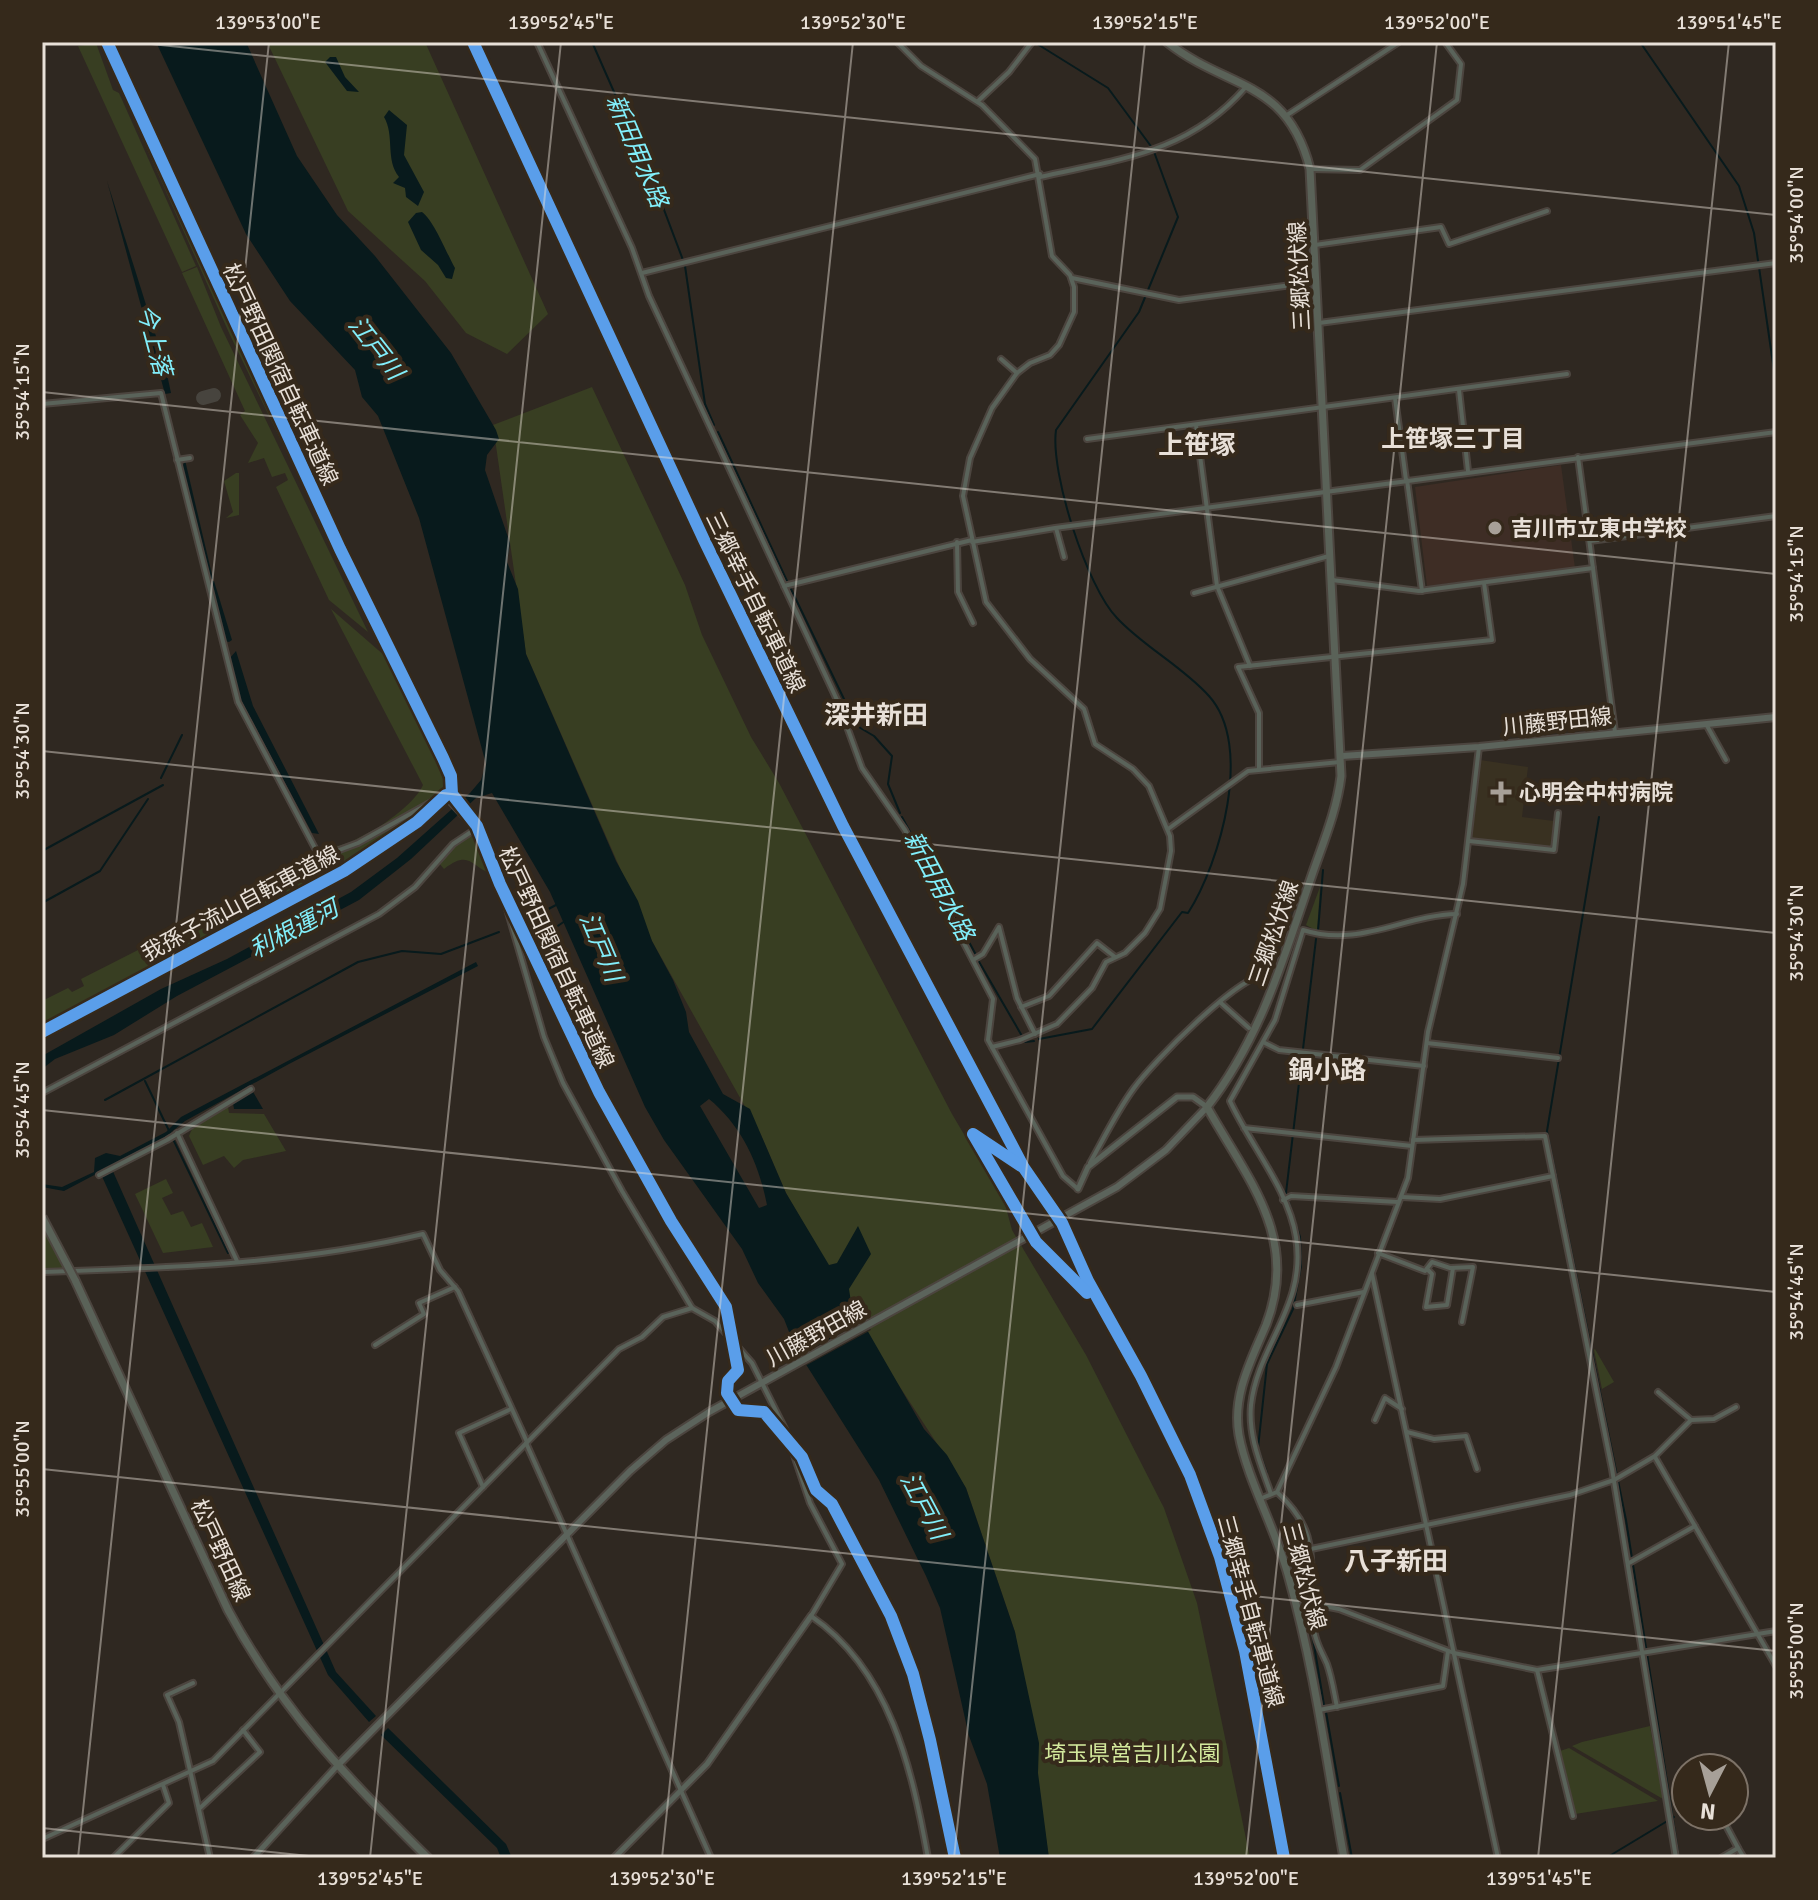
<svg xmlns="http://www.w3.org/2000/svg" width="1818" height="1900" font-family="Signika,'Noto Sans JP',sans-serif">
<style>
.education{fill:#3e2d25}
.medical{fill:#393121}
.green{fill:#383e22}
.water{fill:#081a1c;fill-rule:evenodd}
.pier{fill:#2f2821}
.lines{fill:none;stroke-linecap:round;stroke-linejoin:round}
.stream{stroke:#081a1c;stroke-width:2}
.taxiway{stroke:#47443e;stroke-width:14}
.minor-casing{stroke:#4c453f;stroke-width:8}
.tertiary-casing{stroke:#4c453f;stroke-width:9}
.secondary-casing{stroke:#4c453f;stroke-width:10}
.primary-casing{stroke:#4c453f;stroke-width:11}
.minor{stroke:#5a635a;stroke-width:4}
.tertiary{stroke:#5a635a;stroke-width:5}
.secondary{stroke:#5c645c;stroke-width:6}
.primary{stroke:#5a6258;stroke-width:7}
.primary-bridge-casing{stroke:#4c453f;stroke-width:11;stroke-linecap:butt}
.primary-bridge{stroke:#5a6258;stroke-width:7}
.cycleway-casing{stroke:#35291b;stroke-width:17}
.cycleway{stroke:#5a9eea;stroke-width:12}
.ticks{fill:none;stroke:#e8e0d8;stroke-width:2;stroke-opacity:0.45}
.poi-dot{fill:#a7a098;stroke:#35291b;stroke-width:3}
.labels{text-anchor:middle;stroke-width:8;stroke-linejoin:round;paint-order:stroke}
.street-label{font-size:22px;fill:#e8e0d8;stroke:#35291b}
.poi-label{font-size:22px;font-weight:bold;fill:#e8e0d8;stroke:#35291b;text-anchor:start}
.park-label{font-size:22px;fill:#d2e89c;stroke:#35291b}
.water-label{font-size:24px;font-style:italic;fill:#82effb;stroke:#35291b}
.neighbourhood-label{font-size:24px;font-weight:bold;fill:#e8e0d8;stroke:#35291b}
.quarter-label{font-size:26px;font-weight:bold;fill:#e8e0d8;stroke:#35291b}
.neatline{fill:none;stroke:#e8e0d8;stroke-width:3}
.ticks-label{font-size:20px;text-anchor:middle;fill:#e8e0d8}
</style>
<rect width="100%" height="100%" fill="#2f2821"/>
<polygon class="education" points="1561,465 1575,568 1427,586 1415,487"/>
<polygon class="medical" points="1480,760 1528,767 1522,817 1554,821 1551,847 1472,838"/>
<g class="green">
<polygon points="99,42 106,42 250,362 388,650 378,642 230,335"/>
<polygon points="267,42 425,42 548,314 507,354 466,333 425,281 348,211"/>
<polygon points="96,43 113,90 119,93 196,266 182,272 78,46"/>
<polygon points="197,267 221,327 368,632 329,600 276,487 288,480 285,473 272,477 264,458 248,463 258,443 240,415 245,411 182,273"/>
<polygon points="592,387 685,585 702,635 751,737 779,783 952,1114 1005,1204 1012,1230 1086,1355 1164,1508 1197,1603 1250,1858 1049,1858 1015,1632 966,1488 877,1352 786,1193 761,1135 652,941 526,654 493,425"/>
<polygon points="236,473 239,473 239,515 226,518 233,512 224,481"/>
<path d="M 331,609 L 385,656 L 389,665 L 398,669 L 444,763 L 437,763 L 446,787 L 439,796 L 339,848 L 335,846 C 358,845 414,807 423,785 Z"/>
<polygon points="438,800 417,819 342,870 42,1030 42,1001 68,988 72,992 84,986 81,979 315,860 359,844"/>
<path d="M 467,835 L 473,837 L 490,873 C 471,867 470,849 444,869 L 439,863 Z"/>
<polygon points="1320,887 1317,931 1306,925"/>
<polygon points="228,1107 229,1113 264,1114 286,1151 243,1160 234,1168 224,1156 203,1165 189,1136 192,1129"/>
<polygon points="166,1179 173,1193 162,1198 171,1215 183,1211 191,1227 202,1223 213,1247 163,1253 135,1194"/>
<polygon points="42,1225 65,1269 42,1269"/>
<polygon points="1595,1349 1614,1382 1602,1389 1594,1350"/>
<polygon points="1650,1726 1663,1799 1572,1746 1582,1742"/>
<polygon points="1569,1748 1658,1801 1575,1814 1560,1751"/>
</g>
<g class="water">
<path d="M 156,42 L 246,42 L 297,156 L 337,215 L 375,256 L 451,353 L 496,430 L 499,439 L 487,455 L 485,470 L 510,543 L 507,562 L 518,589 L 526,654 L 616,861 L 638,901 L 652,941 L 673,980 L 686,1012 L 689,1032 L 723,1094 L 750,1109 L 786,1193 L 829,1265 L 837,1263 L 858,1226 L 871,1254 L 849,1289 L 851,1302 L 924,1429 L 947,1455 L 966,1488 L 1015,1632 L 1039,1743 L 1038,1773 L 1049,1858 L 1000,1858 L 987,1784 L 969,1736 L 940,1608 L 926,1576 L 879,1480 L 795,1347 L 784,1319 L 758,1283 L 742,1249 L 664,1140 L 645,1107 L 550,892 L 492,793 L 476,798 L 411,859 L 359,900 L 177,996 L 114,1035 L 55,1059 L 42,1069 L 42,1056 L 161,989 L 227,959 L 351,892 L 397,858 L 470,793 L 481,780 L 486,764 L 419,518 L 378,416 L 362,397 L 355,370 L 290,301 L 246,234 ZM 709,1099 C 742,1126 759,1164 767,1205 L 759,1208 L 700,1106 Z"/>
<polygon points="330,57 336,57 345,77 359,92 347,91 325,62"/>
<path d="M 389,110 L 407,125 L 404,155 L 424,192 L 418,206 L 406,197 L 405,188 L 393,183 L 399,177 C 385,159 395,136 384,117 Z"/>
<polygon points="107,181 165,365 171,393 165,394"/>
<path d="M 422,212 C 434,221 446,252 455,268 L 452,279 L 446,278 L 438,265 L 421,250 L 408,222 L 416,213 Z"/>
<polygon points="185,460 213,579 209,580 182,468"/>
<polygon points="214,581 232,640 229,642 225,641 210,582"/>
<polygon points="236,651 253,706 319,834 312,833 241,700 230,658"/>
<polygon points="476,962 478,966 289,1064 185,1121 164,1138 111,1167 336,1672 376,1716 369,1722 328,1675 100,1172 64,1191 42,1187 42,1184 62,1187 94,1172 95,1158 106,1153 120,1156 166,1132 181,1117"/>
<polygon points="252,1090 263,1109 234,1109 233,1103"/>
<polygon points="388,1728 506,1844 512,1858 501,1858 497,1848 381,1735"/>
</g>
<polygon class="pier" points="865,1319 871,1330 805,1366 798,1357"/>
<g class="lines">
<g class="stream">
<polyline points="592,42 652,178 683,260"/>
<path d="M 1034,42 L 1108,88 L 1153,149 L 1178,217 L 1139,312 L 1056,430 C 1050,473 1087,587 1117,618 C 1144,647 1182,666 1209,696 C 1254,746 1220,863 1188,913 L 1182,912 L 1092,1029 L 1039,1039"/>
<polyline points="1640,42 1739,186 1754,233 1776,384"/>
<polyline points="685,266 705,404 714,425"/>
<polyline points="718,432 787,581"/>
<polyline points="790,587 857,726 874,736 892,756 888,784 900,813"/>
<polyline points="161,778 182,735"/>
<polyline points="902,817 976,955"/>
<polyline points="1599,817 1547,1131 1626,1520 1679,1858"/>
<polyline points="42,851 163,785"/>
<polyline points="42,903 100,871 148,799"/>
<polyline points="539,914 556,905"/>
<polyline points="1318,931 1323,870"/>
<polyline points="543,936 565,921"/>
<polyline points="978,960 1022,1036"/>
<polyline points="1025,1042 1034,1041"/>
<polyline points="145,1081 228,1253"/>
<polyline points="105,1100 358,962 402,951 441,954 499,932"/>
<polyline points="1267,1473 1258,1448 1267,1364 1293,1309 1301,1266 1300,1237 1286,1193 1316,939"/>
<polyline points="1277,1496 1294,1514"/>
<polyline points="1306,1604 1308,1549"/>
<polyline points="1308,1609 1324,1705"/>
<polyline points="1326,1712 1339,1786"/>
<polyline points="1340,1793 1352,1858"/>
<polyline points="1606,1858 1674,1817"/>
</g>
<polyline class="taxiway" points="203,398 214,395"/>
<g class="minor-casing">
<g id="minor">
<polyline points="537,42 632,248 649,296 838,702 862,768 905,830 993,999 988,1040 1063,1176 1078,1189"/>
<polyline points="897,42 921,66 982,105 1035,159 1052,256 1070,275 1074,287 1074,312 1059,345 1050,355 1030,363 1017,373 992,408 970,458 963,496 986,602 1030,659 1084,709 1095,744 1133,769 1149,786 1170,836 1171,851 1160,909 1145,933 1125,953 1106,962 1092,988 1057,1024 1020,1040 992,1047"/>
<polyline points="978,101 1009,72 1032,42"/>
<polyline points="1287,115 1399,42"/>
<polyline points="1310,169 1360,170 1457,100 1461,64 1445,42"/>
<path d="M 1040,177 C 1120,159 1188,153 1245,88"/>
<polyline points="1315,245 1441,227 1449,244 1547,211"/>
<polyline points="642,273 1040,174"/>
<polyline points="1072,278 1179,300 1314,282"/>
<polyline points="1319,323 1776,263"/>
<polyline points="1001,359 1017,373"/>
<polyline points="1459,390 1468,471"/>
<polyline points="1395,398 1406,480"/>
<path d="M 42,404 L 161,393 L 238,702 L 317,852 L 323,856 L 358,843 L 444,795 L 472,825 L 503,895 L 544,1037 L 563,1083 L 622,1191 L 692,1308 L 715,1321 L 752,1363 L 786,1431 L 810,1503 L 842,1564 L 811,1616 C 890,1670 912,1769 928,1858"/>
<polyline points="1196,425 1217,586 1250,666"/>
<polyline points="1087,439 1567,374"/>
<polyline points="1578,457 1615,732"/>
<polyline points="177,460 190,458"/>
<polyline points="1407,480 1422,591"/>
<polyline points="1056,528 1064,557"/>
<polyline points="1590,541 1776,516"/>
<polyline points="957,542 958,592 973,623"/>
<polyline points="972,542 1055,528 1776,432"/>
<polyline points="1332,580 1419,591 1593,568"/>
<polyline points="784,586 972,540"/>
<polyline points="1194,593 1329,556"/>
<polyline points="1706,724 1726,760"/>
<polyline points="1259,769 1259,713 1238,667 1492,640 1484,583"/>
<polyline points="1168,829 1248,771 1340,762"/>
<polyline points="1469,841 1554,850 1558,813"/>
<polyline points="973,960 983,954 999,927 1017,998 1035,1034"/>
<polyline points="1221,1003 1249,1028"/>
<polyline points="1021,1007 1049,996 1097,943 1115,957"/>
<polyline points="1265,1043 1279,1050 1424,1066"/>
<polyline points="1427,1043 1558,1058"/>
<polyline points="42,1093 379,914 415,887 453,844 474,830"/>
<polyline points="1244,1128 1412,1146"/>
<polyline points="177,1133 237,1261"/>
<polyline points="1413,1140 1545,1136 1612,1469 1676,1858"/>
<path d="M 1090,1163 C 1104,1138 1117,1111 1134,1088 C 1152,1063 1239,974 1268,974"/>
<polyline points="99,1175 167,1140 251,1089"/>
<polyline points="1402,1197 1440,1199 1553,1176"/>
<polyline points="1283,1200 1291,1196 1398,1202"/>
<polyline points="1378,1253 1425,1271 1432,1262 1450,1268 1473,1267 1462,1322"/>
<polyline points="1427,1269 1432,1274 1426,1307 1447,1305 1453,1268"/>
<path d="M 42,1272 C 169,1268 298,1264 423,1234 L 440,1270 L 458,1291 L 527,1442"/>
<polyline points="1372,1274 1498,1858"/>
<polyline points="1297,1305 1364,1292"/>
<polyline points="375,1345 424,1314 419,1303 455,1287"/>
<polyline points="1658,1392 1690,1419"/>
<polyline points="1375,1420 1385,1398 1402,1409"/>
<polyline points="1407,1432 1434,1439 1466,1436 1477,1469"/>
<polyline points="526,1443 711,1858"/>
<polyline points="1655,1457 1776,1666"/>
<polyline points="483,1487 459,1433 511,1409"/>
<path d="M 1277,1492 C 1329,1540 1303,1569 1314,1630 C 1316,1644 1322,1652 1327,1664 C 1332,1678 1334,1693 1337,1707"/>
<path d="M 1271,1494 C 1261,1465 1248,1437 1251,1405 C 1258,1344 1307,1306 1296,1237 C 1288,1188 1250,1145 1230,1101 L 1275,1020 L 1303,930 C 1359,948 1404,915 1457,914"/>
<polyline points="1262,1498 1277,1492 1336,1367 1408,1178 1428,1032 1463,884 1479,747"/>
<polyline points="1311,1549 1570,1495 1614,1480 1655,1456 1691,1420 1714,1419 1736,1407"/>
<polyline points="1629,1563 1695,1526"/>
<polyline points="1298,1608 1319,1605 1339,1609 1454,1653 1537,1670 1776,1631"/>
<polyline points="1537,1670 1573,1816"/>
<polyline points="193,1683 167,1695 179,1722 210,1858"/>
<polyline points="1319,1710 1443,1686 1448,1651"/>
<polyline points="200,1808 260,1752 243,1730"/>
<polyline points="42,1839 213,1761 619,1349 642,1337 663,1317 692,1308"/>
<polyline points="1738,1848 1744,1858"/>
<polyline points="113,1858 169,1803 163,1785"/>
<polyline points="1721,1858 1738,1848 1721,1816"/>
</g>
</g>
<g class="tertiary-casing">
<g id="tertiary">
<polyline points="1078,1189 1088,1167 1177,1097 1193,1097 1207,1107"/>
<polyline points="253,1858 337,1766"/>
<polyline points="614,1858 707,1764 811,1616"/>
</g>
</g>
<g class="secondary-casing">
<g id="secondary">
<polyline points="1342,756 1479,747 1776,717"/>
<polyline points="337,1766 630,1471 666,1440 709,1412 1117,1187 1166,1150 1207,1107"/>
</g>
</g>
<g class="primary-casing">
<g id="primary">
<path d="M 1167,42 C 1227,90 1287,78 1310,169 L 1341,776 C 1337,810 1323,843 1312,875 C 1284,957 1261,1038 1207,1107 C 1248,1180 1300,1237 1266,1325 C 1251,1361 1232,1395 1239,1435 C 1247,1479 1277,1532 1289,1578 C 1315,1670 1327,1765 1344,1858"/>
<path d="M 75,1280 L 228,1610 C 282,1711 347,1778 428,1858"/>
</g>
</g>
<use href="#minor" class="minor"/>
<use href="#tertiary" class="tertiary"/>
<use href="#secondary" class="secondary"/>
<use href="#primary" class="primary"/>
<g class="primary-bridge-casing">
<polyline id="primary-bridge" points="42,1217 75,1280"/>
</g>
<use href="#primary-bridge" class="primary-bridge"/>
<g class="cycleway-casing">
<g id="cycleway">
<polyline points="107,42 340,549 443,758 451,776 452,794 477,826 500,884 599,1092 671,1221 726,1307 738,1370 728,1381 727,1393 738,1410 764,1412 802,1457 816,1490 832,1504 891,1616 913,1674 930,1740 955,1858"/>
<polyline points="473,42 704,540 843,826 1024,1168 1062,1223 1088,1281 1141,1376 1190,1475 1220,1557 1245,1651 1284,1858"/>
<polyline points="42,1032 344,871 417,822 446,795"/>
<polyline points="1021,1166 973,1134 1036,1242 1087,1293"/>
</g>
</g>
<use href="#cycleway" class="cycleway"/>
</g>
<path class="ticks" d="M 132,42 L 1776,215M 42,392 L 1776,574M 42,751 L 1776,933M 42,1110 L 1776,1292M 42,1469 L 1776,1651M 42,1828 L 328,1858M 78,1858 L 269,42M 370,1858 L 561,42M 662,1858 L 853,42M 954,1858 L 1145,42M 1246,1858 L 1437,42M 1538,1858 L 1729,42"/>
<g class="poi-dot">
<circle cx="1495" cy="528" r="8"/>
<path d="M1497 780h8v8h8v8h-8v8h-8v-8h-8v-8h8z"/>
</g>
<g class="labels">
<g class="street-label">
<text transform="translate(1299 276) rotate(-93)" y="8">三郷松伏線</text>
<text transform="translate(281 374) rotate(65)" y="8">松戸野田関宿自転車道線</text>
<text transform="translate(756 602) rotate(64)" y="8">三郷幸手自転車道線</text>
<text transform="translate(1557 721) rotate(-6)" y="8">川藤野田線</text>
<text transform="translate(240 903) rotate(-28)" y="8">我孫子流山自転車道線</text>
<text transform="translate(1273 933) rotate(-71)" y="8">三郷松伏線</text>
<text transform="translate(557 957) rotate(65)" y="8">松戸野田関宿自転車道線</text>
<text transform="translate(816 1333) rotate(-29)" y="8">川藤野田線</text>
<text transform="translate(221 1550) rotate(65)" y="8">松戸野田線</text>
<text transform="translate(1305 1576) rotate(75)" y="8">三郷松伏線</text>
<text transform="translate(1251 1611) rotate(75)" y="8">三郷幸手自転車道線</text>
</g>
<g class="poi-label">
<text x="1511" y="536">吉川市立東中学校</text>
<text x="1519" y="800">心明会中村病院</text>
</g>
<g class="park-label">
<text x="1132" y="1761">埼玉県営吉川公園</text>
</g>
<g class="water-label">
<text transform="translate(637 151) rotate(67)" y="8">新田用水路</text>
<text transform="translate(154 340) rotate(75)" y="8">今上落</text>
<text transform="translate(376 348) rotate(52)" y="8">江戸川</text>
<text transform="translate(939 886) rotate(62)" y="8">新田用水路</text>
<text transform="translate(294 929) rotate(-28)" y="8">利根運河</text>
<text transform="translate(601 947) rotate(67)" y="8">江戸川</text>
<text transform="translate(924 1506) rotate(62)" y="8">江戸川</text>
</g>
<g class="neighbourhood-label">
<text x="1453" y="447">上笹塚三丁目</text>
</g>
<g class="quarter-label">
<text x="1197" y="454">上笹塚</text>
<text x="876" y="724">深井新田</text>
<text x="1327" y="1079">鍋小路</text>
<text x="1396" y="1570">八子新田</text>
</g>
</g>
<rect width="1818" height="1900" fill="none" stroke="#35291b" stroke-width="88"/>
<g transform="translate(1710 1792) rotate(186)"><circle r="38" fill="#35291b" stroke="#7d7267" stroke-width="2"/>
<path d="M0-6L14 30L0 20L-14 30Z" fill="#a7a098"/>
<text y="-12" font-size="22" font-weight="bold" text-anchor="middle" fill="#e8e0d8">N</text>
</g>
<rect x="44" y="44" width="1730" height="1812" class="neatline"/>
<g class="ticks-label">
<text x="268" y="29">139°53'00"E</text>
<text x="561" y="29">139°52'45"E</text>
<text x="853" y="29">139°52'30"E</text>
<text x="1145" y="29">139°52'15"E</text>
<text x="1437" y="29">139°52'00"E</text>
<text x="1729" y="29">139°51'45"E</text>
<text transform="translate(1796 215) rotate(-90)" y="7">35°54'00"N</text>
<text transform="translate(22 392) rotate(-90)" y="7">35°54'15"N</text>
<text transform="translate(1796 574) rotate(-90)" y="7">35°54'15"N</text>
<text transform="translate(22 751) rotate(-90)" y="7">35°54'30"N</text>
<text transform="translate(1796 933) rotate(-90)" y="7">35°54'30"N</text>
<text transform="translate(22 1110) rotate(-90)" y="7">35°54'45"N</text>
<text transform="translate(1796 1292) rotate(-90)" y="7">35°54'45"N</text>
<text transform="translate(22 1469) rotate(-90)" y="7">35°55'00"N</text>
<text transform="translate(1796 1651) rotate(-90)" y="7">35°55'00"N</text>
<text x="370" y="1885">139°52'45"E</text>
<text x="662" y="1885">139°52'30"E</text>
<text x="954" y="1885">139°52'15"E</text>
<text x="1246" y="1885">139°52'00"E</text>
<text x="1539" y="1885">139°51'45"E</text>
</g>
</svg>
